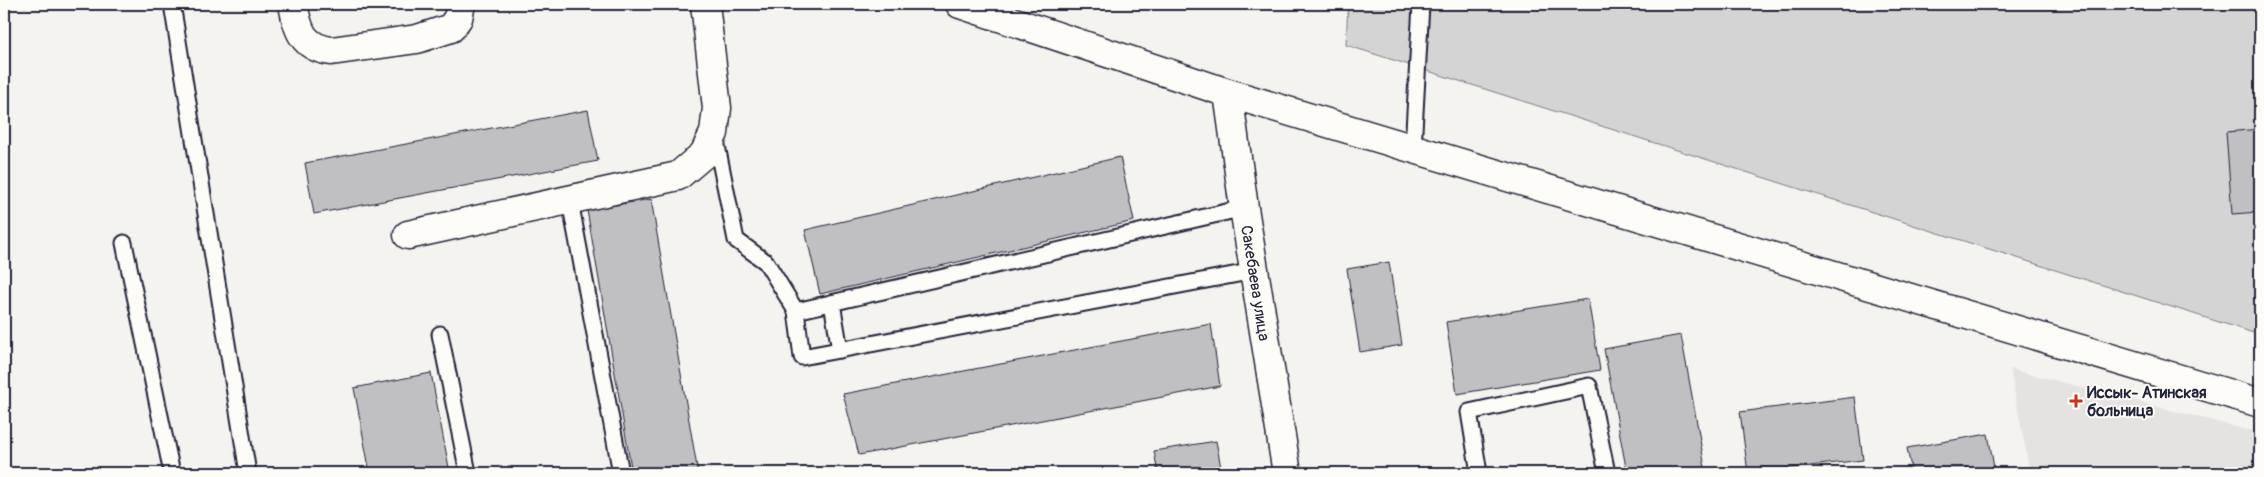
<svg xmlns="http://www.w3.org/2000/svg" width="2264" height="477" font-family="Pangolin,sans-serif">
<style>
.built{fill:#e4e3e2}
.green{fill:#d5d4d5;stroke:#7c7b88}
.building{fill:#c0bfc2;stroke:#22223b}
.lines{fill:none;stroke-linecap:round;stroke-linejoin:round}
.service-casing{stroke:#22223b;stroke-width:19}
.minor-casing{stroke:#22223b;stroke-width:31}
.tertiary-casing{stroke:#22223b;stroke-width:31}
.service{stroke:#fdfcf7;stroke-width:15}
.minor{stroke:#fdfcf7;stroke-width:28}
.tertiary{stroke:#fdfcf7;stroke-width:28}
.poi-dot{fill:#c8321e;stroke:#fdfcf7;stroke-width:2}
.labels{text-anchor:middle;stroke-width:4;stroke-linejoin:round;paint-order:stroke}
.street-label{font-size:16px;fill:#22223b;stroke:#fdfcf7}
.poi-label{font-size:16px;font-weight:bold;fill:#22223b;stroke:#fdfcf7;text-anchor:start}
</style>
<rect width="100%" height="100%" fill="#f4f3ef"/>
<filter id="ink" filterUnits="userSpaceOnUse"><feTurbulence type="fractalNoise" baseFrequency=".02" numOctaves="2"/><feDisplacementMap in="SourceGraphic" scale="10" xChannelSelector="R" yChannelSelector="G"/><feConvolveMatrix kernelMatrix="1 2 1 2 8 2 1 2 1" color-interpolation-filters="sRGB"/></filter>
<g filter="url(#ink)">
<polygon class="built" points="2010,369 2260,433 2260,473 2030,473"/>
<polygon class="green" points="1348,4 2260,4 2260,335 1346,45"/>
<g class="building">
<polygon points="588,110 598,161 314,214 305,163"/>
<polygon points="2260,129 2260,212 2232,214 2226,132"/>
<polygon points="1120,157 1134,221 820,294 805,230"/>
<polygon points="651,199 698,473 632,473 587,210"/>
<polygon points="1389,262 1402,345 1360,352 1347,269"/>
<polygon points="1588,299 1600,370 1457,394 1446,322"/>
<polygon points="1211,324 1220,386 859,455 843,394"/>
<polygon points="1681,335 1706,473 1627,473 1604,349"/>
<polygon points="431,373 450,473 370,473 354,388"/>
<polygon points="1855,397 1863,460 1748,473 1740,412"/>
<polygon points="1988,434 1995,473 1912,473 1907,448"/>
<polygon points="1216,441 1222,473 1158,473 1154,451"/>
</g>
<g class="lines">
<g class="service-casing">
<g id="service">
<polyline points="172,4 248,473"/>
<polyline points="715,136 736,240 766,262 796,311 802,357 1254,271"/>
<polyline points="1413,149 1421,4"/>
<polyline points="570,201 621,473"/>
<polyline points="124,243 172,473"/>
<polyline points="832,303 840,350"/>
<polyline points="796,311 1244,208"/>
<polyline points="440,334 468,473"/>
<polyline points="1479,473 1469,412 1589,386 1607,473"/>
</g>
</g>
<g class="minor-casing">
<g id="minor">
<path d="M 293,4 C 298,30 302,47 331,51 L 417,39 L 451,28 L 458,18 L 461,4"/>
<polyline points="1228,93 1244,208 1287,473"/>
<polyline points="408,235 678,176 704,154 714,133 717,108 705,4"/>
</g>
</g>
<g class="tertiary-casing">
<polyline id="tertiary" points="960,4 1228,93 2260,403"/>
</g>
<use href="#service" class="service"/>
<use href="#minor" class="minor"/>
<use href="#tertiary" class="tertiary"/>
</g>
</g>
<path class="poi-dot" d="M2073.5 393.5h5v5h5v5h-5v5h-5v-5h-5v-5h5z"/>
<g class="labels">
<g class="street-label">
<text transform="translate(1256 283) rotate(81)" y="6">Сакебаева улица</text>
</g>
<g class="poi-label">
<text x="2087" y="398">Иссык- Атинская<tspan x="2087" dy="18">больница</tspan></text>
</g>
</g>
<rect width="2264" height="477" fill="none" stroke="#fdfcf7" stroke-width="20"/>
<rect x="10" y="10" width="2244" height="457" fill="none" stroke="#22223b" stroke-width="2" filter="url(#ink)"/>
</svg>
